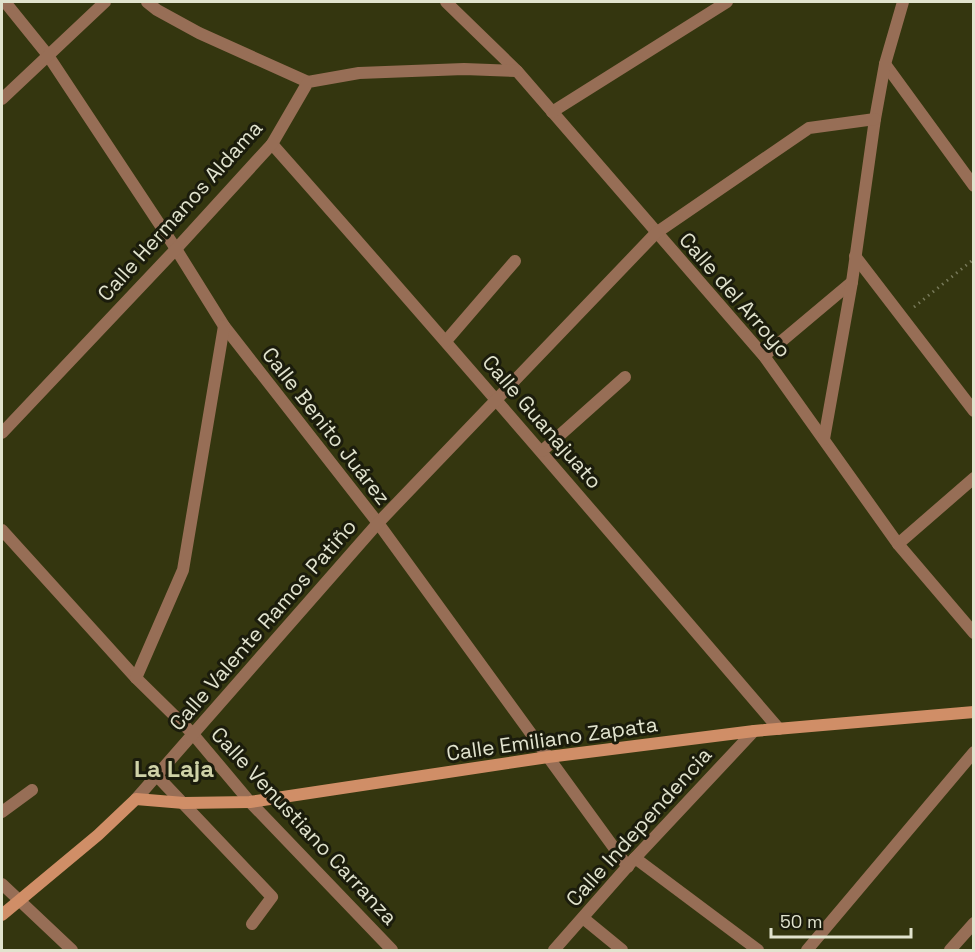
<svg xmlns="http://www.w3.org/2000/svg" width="975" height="952" font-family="'Space Grotesk',sans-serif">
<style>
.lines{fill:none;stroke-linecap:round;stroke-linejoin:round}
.path{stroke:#787a5a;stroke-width:3;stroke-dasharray:1.5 4.5;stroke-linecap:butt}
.street{stroke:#976e56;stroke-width:12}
.secondary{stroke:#d08e67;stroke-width:12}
.labels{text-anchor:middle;stroke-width:6;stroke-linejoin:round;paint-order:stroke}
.street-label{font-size:21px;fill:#e1e3ce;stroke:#1b1c0c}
.quarter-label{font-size:24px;font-weight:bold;fill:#cfd2a7;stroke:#1b1c0c}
</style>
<rect width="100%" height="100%" fill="#34360f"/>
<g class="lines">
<polyline class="path" points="914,307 974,259"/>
<g class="street">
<polyline points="5,2 47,54 176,249 224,326 378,523 628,867"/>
<polyline points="147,2 157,10 199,33 308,82"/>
<polyline points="446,2 517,71 764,356 898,544 974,633"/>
<polyline points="885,64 974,186"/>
<polyline points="2,99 105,2"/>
<polyline points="552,112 727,2"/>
<path d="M 272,144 C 443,337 611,533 779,729"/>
<polyline points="855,256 974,411"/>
<polyline points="446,341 515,261"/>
<polyline points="764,356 852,282"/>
<polyline points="2,433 176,249 272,144 308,82 359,73 464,69 517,71"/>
<polyline points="824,439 852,282 875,119 885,64 903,2"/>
<polyline points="542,451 625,377"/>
<polyline points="2,530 136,678 192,733 250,802 392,950"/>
<polyline points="898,544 974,478"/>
<polyline points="136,678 183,570 224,326"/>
<polyline points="157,776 272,897 252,924"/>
<polyline points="136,799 378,523 656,233 809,128 875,119"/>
<polyline points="2,812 32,790"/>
<polyline points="635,858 758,950"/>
<polyline points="2,884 72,950"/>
<polyline points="583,918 622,950"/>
<polyline points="554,950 635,858 754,731"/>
<polyline points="807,950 974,752"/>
<polyline points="950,950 974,923"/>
</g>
<polyline class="secondary" points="2,915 98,835 136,799 184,803 250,802 548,757 754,731 974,712"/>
</g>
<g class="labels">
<g class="street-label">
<text transform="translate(180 211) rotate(-48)" y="7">Calle Hermanos Aldama</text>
<text transform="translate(735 295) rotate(49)" y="7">Calle del Arroyo</text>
<text transform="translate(542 422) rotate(49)" y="7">Calle Guanajuato</text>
<text transform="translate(326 426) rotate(52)" y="7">Calle Benito Juárez</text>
<text transform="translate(263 625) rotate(-49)" y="7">Calle Valente Ramos Patiño</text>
<text transform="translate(552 739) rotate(-8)" y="7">Calle Emiliano Zapata</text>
<text transform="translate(304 826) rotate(47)" y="7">Calle Venustiano Carranza</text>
<text transform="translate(639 827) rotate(-48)" y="7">Calle Independencia</text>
</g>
<g class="quarter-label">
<text x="174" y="777">La Laja</text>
</g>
</g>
<rect width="975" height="952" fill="none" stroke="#e1e3ce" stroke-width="6"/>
<path d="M771 928v9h140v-9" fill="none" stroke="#e1e3ce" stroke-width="3"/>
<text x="780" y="928" font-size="18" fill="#e1e3ce" stroke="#1b1c0c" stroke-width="4.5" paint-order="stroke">50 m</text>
</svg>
